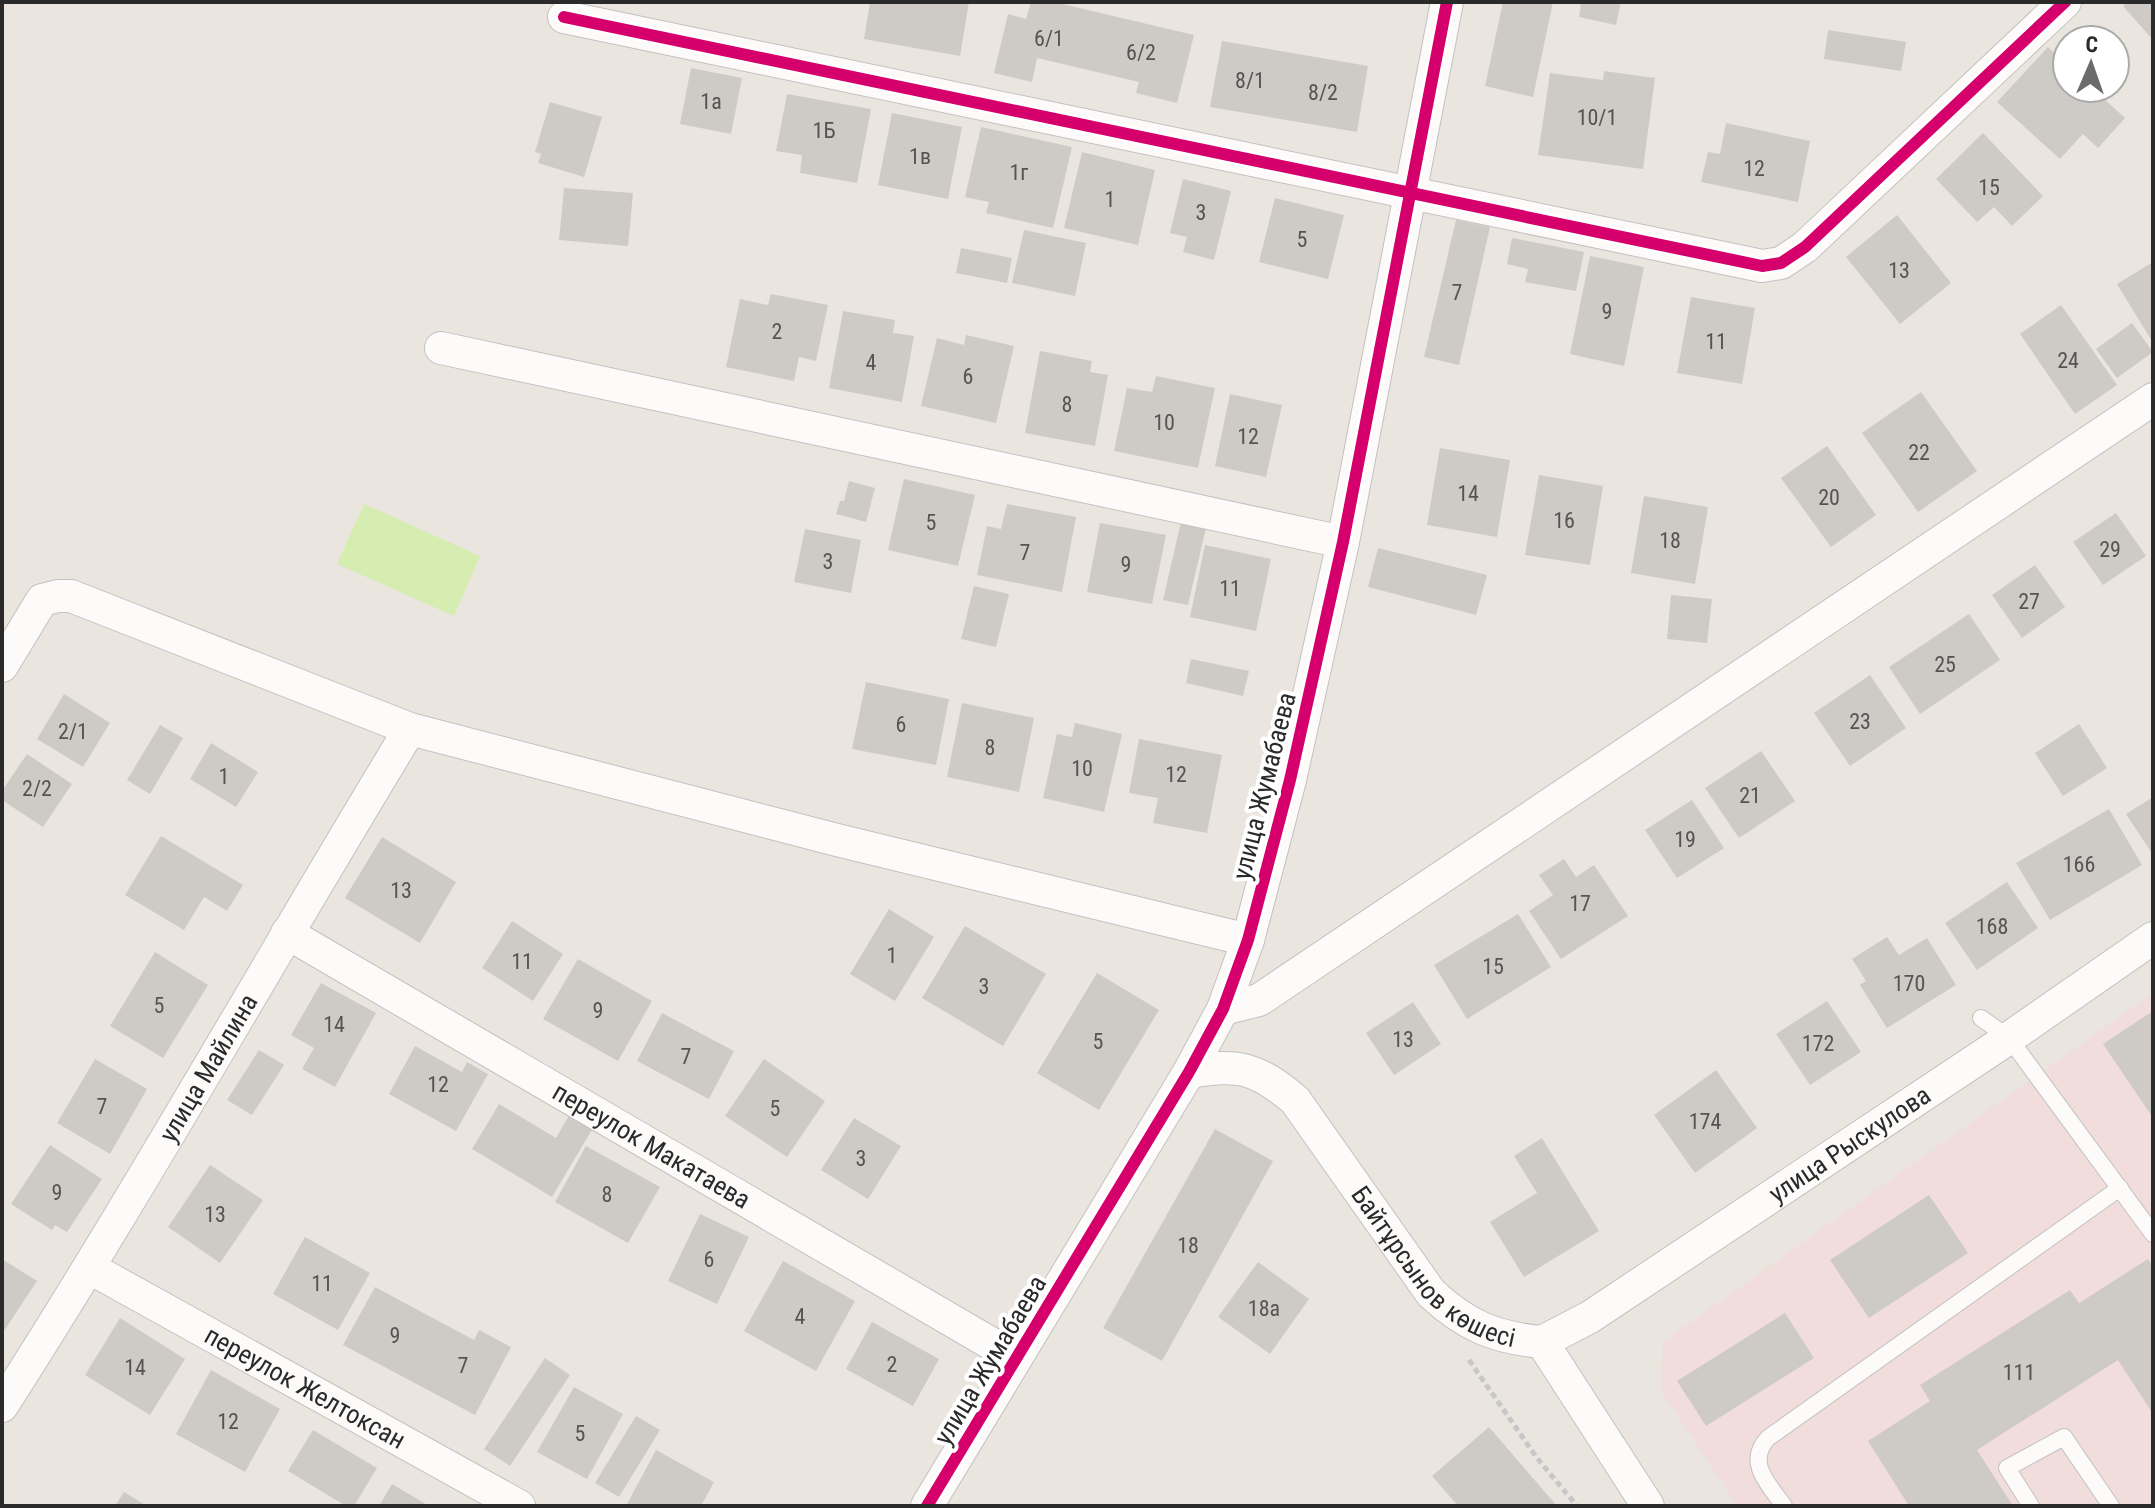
<svg xmlns="http://www.w3.org/2000/svg" width="2155" height="1508" font-family="'Roboto Condensed',sans-serif">
<style>
.medical{fill:#f1dddb}
.pitch{fill:#d6edb1}
.building{fill:#cecbc6}
.lines{fill:none;stroke-linecap:round;stroke-linejoin:round}
.lane-casing{stroke:#c3c1c1;stroke-width:18}
.street-casing{stroke:#c3c1c1;stroke-width:34}
.path{stroke:#c8c7c7;stroke-width:5;stroke-dasharray:6 4;stroke-linecap:butt}
.lane{stroke:#fcfbfa;stroke-width:16}
.street{stroke:#fcfbfa;stroke-width:32}
.cycleway-casing{stroke:#fff;stroke-width:17}
.cycleway{stroke:#d6006c;stroke-width:12}
.labels{text-anchor:middle;stroke-width:8;stroke-linejoin:round;paint-order:stroke}
.number-label{font-size:22px;fill:#555453}
.street-label{font-size:26px;fill:#2a2a2a;stroke:#fff}
</style>
<rect width="100%" height="100%" fill="#eae5df"/>
<polygon class="medical" points="2153,993 2153,1506 1737,1506 1661,1391 1663,1342"/>
<polygon class="pitch" points="364,504 480,556 454,616 337,564"/>
<g class="building">
<polygon points="870,2 969,2 960,56 864,39"/>
<polygon points="1031,2 1054,2 1194,35 1177,103 1136,93 1139,82 1037,58 1032,82 994,73 1008,14 1026,19"/>
<polygon points="1503,2 1553,2 1533,97 1485,86"/>
<polygon points="1573,2 1621,2 1616,25 1579,17 1581,5"/>
<polygon points="2127,2 2153,2 2153,40 2123,6"/>
<polygon points="1828,30 1906,42 1901,71 1824,59"/>
<polygon points="1222,41 1368,66 1357,132 1210,107"/>
<polygon points="2048,47 2067,64 2067,88 2092,88 2125,118 2098,148 2083,134 2060,159 1997,102"/>
<polygon points="691,68 742,78 731,134 680,124"/>
<polygon points="1604,71 1655,78 1643,169 1538,155 1550,73 1603,80"/>
<polygon points="787,94 871,109 857,183 800,173 802,155 776,151"/>
<polygon points="550,102 602,117 584,177 538,163 541,154 535,152"/>
<polygon points="892,113 962,127 948,199 878,185"/>
<polygon points="1726,123 1810,141 1798,202 1701,182 1708,152 1720,154"/>
<polygon points="981,127 1072,147 1053,228 986,213 989,202 965,197"/>
<polygon points="1983,133 2043,196 2012,226 1994,207 1977,222 1936,179"/>
<polygon points="1082,152 1155,170 1138,245 1064,228"/>
<polygon points="1183,179 1231,191 1214,260 1183,252 1187,237 1170,233"/>
<polygon points="564,188 633,193 628,246 559,240"/>
<polygon points="1275,198 1344,215 1328,279 1259,262"/>
<polygon points="1897,215 1951,283 1900,324 1846,257"/>
<polygon points="1456,220 1490,227 1459,365 1424,357"/>
<polygon points="1024,230 1086,243 1075,296 1012,283"/>
<polygon points="1512,238 1584,252 1576,291 1525,282 1528,269 1507,264"/>
<polygon points="961,248 1012,258 1007,283 956,273"/>
<polygon points="1590,256 1644,267 1624,366 1570,354"/>
<polygon points="2153,262 2153,343 2117,284"/>
<polygon points="771,294 828,305 816,361 799,357 794,381 726,367 740,299 768,305"/>
<polygon points="1691,297 1755,308 1742,384 1677,373"/>
<polygon points="2061,305 2117,385 2075,414 2020,334"/>
<polygon points="843,311 895,320 893,333 914,336 902,402 829,388"/>
<polygon points="2132,323 2153,352 2117,378 2096,349"/>
<polygon points="966,335 1014,346 996,423 921,406 937,338 964,345"/>
<polygon points="1040,351 1092,361 1090,372 1108,375 1095,446 1025,433"/>
<polygon points="1156,376 1215,388 1198,468 1114,451 1127,388 1152,392"/>
<polygon points="1921,392 1977,471 1918,512 1862,433"/>
<polygon points="1230,394 1282,405 1266,477 1215,466"/>
<polygon points="1827,446 1876,515 1831,547 1781,478"/>
<polygon points="1440,448 1510,460 1497,537 1427,525"/>
<polygon points="1539,475 1603,486 1590,565 1525,555"/>
<polygon points="904,479 975,495 958,566 888,550"/>
<polygon points="849,481 875,488 866,522 836,514 840,501 844,501"/>
<polygon points="1644,496 1708,507 1695,584 1631,573"/>
<polygon points="1007,504 1076,517 1062,592 977,575 987,526 1001,529"/>
<polygon points="2116,513 2146,556 2103,585 2073,542"/>
<polygon points="1181,522 1206,528 1188,605 1163,600"/>
<polygon points="1100,523 1166,535 1152,604 1087,592"/>
<polygon points="805,529 861,540 851,593 794,582"/>
<polygon points="1205,545 1271,559 1256,631 1190,617"/>
<polygon points="1378,548 1487,575 1476,615 1368,587"/>
<polygon points="2035,565 2065,607 2022,638 1992,595"/>
<polygon points="974,586 1009,594 996,647 961,639"/>
<polygon points="1671,595 1712,599 1707,643 1667,639"/>
<polygon points="1969,614 2000,660 1920,714 1889,667"/>
<polygon points="1191,659 1249,671 1243,696 1186,683"/>
<polygon points="1870,675 1906,728 1850,766 1814,713"/>
<polygon points="866,682 949,699 936,765 852,749"/>
<polygon points="64,694 110,723 83,767 37,739"/>
<polygon points="962,703 1034,718 1019,792 947,777"/>
<polygon points="1075,723 1122,734 1104,812 1043,798 1057,734 1072,737"/>
<polygon points="2079,724 2107,768 2063,796 2035,753"/>
<polygon points="160,725 183,738 150,794 127,780"/>
<polygon points="1139,739 1222,755 1207,833 1153,823 1158,798 1129,793"/>
<polygon points="211,743 258,772 236,807 190,779"/>
<polygon points="1761,751 1795,801 1739,838 1705,788"/>
<polygon points="27,754 72,784 43,827 2,800 2,791"/>
<polygon points="2153,797 2153,855 2126,814"/>
<polygon points="1692,800 1724,848 1677,878 1645,830"/>
<polygon points="2109,809 2142,865 2050,920 2016,863"/>
<polygon points="161,836 243,885 227,911 204,897 184,930 125,895"/>
<polygon points="382,837 456,882 420,943 345,898"/>
<polygon points="1564,859 1576,877 1594,865 1628,916 1561,959 1529,911 1553,895 1539,875"/>
<polygon points="2007,882 2038,928 1977,970 1945,923"/>
<polygon points="889,909 934,937 895,1001 850,974"/>
<polygon points="1518,914 1551,967 1467,1019 1434,965"/>
<polygon points="512,921 563,954 533,1001 482,968"/>
<polygon points="965,926 1046,974 1003,1046 922,998"/>
<polygon points="1887,937 1899,955 1927,938 1956,985 1887,1028 1860,985 1866,981 1852,959"/>
<polygon points="155,952 208,985 163,1058 110,1026"/>
<polygon points="578,959 652,1001 618,1061 543,1019"/>
<polygon points="1097,973 1159,1010 1099,1110 1037,1073"/>
<polygon points="321,983 376,1013 335,1087 302,1069 314,1048 291,1035"/>
<polygon points="1827,1001 1861,1052 1810,1085 1776,1034"/>
<polygon points="1413,1002 1441,1044 1394,1075 1366,1033"/>
<polygon points="2153,1011 2153,1118 2103,1044"/>
<polygon points="662,1013 734,1051 709,1099 637,1061"/>
<polygon points="415,1046 462,1072 467,1062 488,1074 456,1131 389,1094"/>
<polygon points="259,1050 284,1065 252,1115 227,1100"/>
<polygon points="95,1059 147,1089 110,1154 57,1123"/>
<polygon points="764,1059 825,1101 787,1157 725,1116"/>
<polygon points="1716,1070 1757,1128 1695,1173 1654,1115"/>
<polygon points="499,1104 556,1138 570,1114 593,1128 552,1197 472,1149"/>
<polygon points="854,1118 901,1146 868,1199 821,1170"/>
<polygon points="1215,1129 1273,1161 1162,1361 1103,1328"/>
<polygon points="1542,1138 1599,1231 1524,1277 1490,1222 1537,1193 1514,1156"/>
<polygon points="50,1145 102,1179 67,1232 55,1225 52,1230 11,1204"/>
<polygon points="586,1146 660,1187 628,1243 555,1202"/>
<polygon points="210,1165 263,1200 220,1263 168,1227"/>
<polygon points="1929,1195 1968,1253 1869,1318 1830,1260"/>
<polygon points="700,1214 749,1237 717,1304 668,1281"/>
<polygon points="305,1237 370,1273 338,1330 273,1294"/>
<polygon points="2,1259 37,1281 2,1334"/>
<polygon points="2148,1259 2153,1267 2153,1414 2118,1360 1977,1450 2013,1506 1909,1506 1868,1441 1930,1401 1920,1385 2070,1290 2079,1303"/>
<polygon points="783,1261 855,1301 816,1371 744,1331"/>
<polygon points="1258,1262 1309,1299 1270,1354 1218,1317"/>
<polygon points="375,1287 474,1340 479,1330 511,1347 475,1415 343,1345"/>
<polygon points="1785,1313 1814,1358 1706,1426 1677,1381"/>
<polygon points="120,1318 185,1359 150,1415 85,1375"/>
<polygon points="872,1322 939,1359 913,1406 846,1369"/>
<polygon points="545,1358 570,1375 510,1466 484,1449"/>
<polygon points="211,1370 280,1409 245,1472 176,1434"/>
<polygon points="574,1387 623,1414 587,1479 537,1452"/>
<polygon points="636,1416 660,1430 619,1497 595,1483"/>
<polygon points="1489,1427 1557,1506 1458,1506 1432,1476"/>
<polygon points="313,1430 377,1468 354,1506 346,1506 288,1471"/>
<polygon points="656,1450 714,1482 701,1506 626,1506"/>
<polygon points="392,1484 429,1506 379,1506"/>
<polygon points="124,1492 147,1506 115,1506"/>
</g>
<g class="lines">
<g class="lane-casing">
<g id="lane">
<polyline points="1981,1018 2009,1038 2153,1234"/>
<path d="M 1784,1506 C 1769,1485 1745,1462 1768,1438 L 2120,1188"/>
<polyline points="2031,1506 2007,1468 2064,1437 2111,1506"/>
</g>
</g>
<g class="street-casing">
<g id="street">
<polyline points="564,17 1762,266 1781,263 1805,247 2065,2"/>
<polyline points="441,348 1343,542"/>
<polyline points="2,666 42,600 58,596 71,596 410,729 837,840 1248,940"/>
<path id="s1" d="M 287,933 L 1016,1358"/>
<polyline points="1223,1009 1259,1000 2153,399"/>
<path id="s2" d="M 1189,1072 C 1238,1063 1257,1068 1295,1100 L 1431,1293 C 1465,1325 1495,1338 1542,1342"/>
<path id="s3" d="M 90,1268 L 519,1506"/>
<path id="s4" d="M 1542,1342 L 1590,1317 L 2009,1038 L 2153,938"/>
<polyline points="1542,1342 1648,1506"/>
<path id="s5" d="M 2,1406 C 144,1184 273,954 410,729"/>
<polyline points="927,1506 1189,1072 1223,1009 1248,940 1290,780 1343,542 1447,2"/>
</g>
</g>
<polyline class="path" points="1469,1360 1537,1458 1577,1506"/>
<use href="#lane" class="lane"/>
<use href="#street" class="street"/>
<g class="cycleway-casing">
<g id="cycleway">
<polyline points="564,17 1762,266 1781,263 1805,247 2065,2"/>
<polyline points="927,1506 1189,1072 1223,1009 1248,940 1290,780 1343,542 1447,2"/>
</g>
</g>
<use href="#cycleway" class="cycleway"/>
</g>
<g class="labels">
<g class="number-label">
<text x="1049" y="46">6/1</text>
<text x="1141" y="60">6/2</text>
<text x="1250" y="88">8/1</text>
<text x="1323" y="100">8/2</text>
<text x="711" y="109">1а</text>
<text x="1597" y="125">10/1</text>
<text x="824" y="138">1Б</text>
<text x="920" y="164">1в</text>
<text x="1754" y="176">12</text>
<text x="1019" y="180">1г</text>
<text x="1989" y="195">15</text>
<text x="1110" y="207">1</text>
<text x="1201" y="220">3</text>
<text x="1302" y="247">5</text>
<text x="1899" y="278">13</text>
<text x="1457" y="300">7</text>
<text x="1607" y="319">9</text>
<text x="777" y="339">2</text>
<text x="1716" y="349">11</text>
<text x="2068" y="368">24</text>
<text x="871" y="370">4</text>
<text x="968" y="384">6</text>
<text x="1067" y="412">8</text>
<text x="1164" y="430">10</text>
<text x="1248" y="444">12</text>
<text x="1919" y="460">22</text>
<text x="1468" y="501">14</text>
<text x="1829" y="505">20</text>
<text x="1564" y="528">16</text>
<text x="931" y="530">5</text>
<text x="1670" y="548">18</text>
<text x="2110" y="557">29</text>
<text x="1025" y="560">7</text>
<text x="828" y="569">3</text>
<text x="1126" y="572">9</text>
<text x="1230" y="596">11</text>
<text x="2029" y="609">27</text>
<text x="1945" y="672">25</text>
<text x="1860" y="729">23</text>
<text x="901" y="732">6</text>
<text x="73" y="739">2/1</text>
<text x="990" y="755">8</text>
<text x="1082" y="776">10</text>
<text x="1176" y="782">12</text>
<text x="224" y="784">1</text>
<text x="37" y="796">2/2</text>
<text x="1750" y="803">21</text>
<text x="1685" y="847">19</text>
<text x="2079" y="872">166</text>
<text x="401" y="898">13</text>
<text x="1580" y="911">17</text>
<text x="1992" y="934">168</text>
<text x="892" y="963">1</text>
<text x="522" y="969">11</text>
<text x="1493" y="974">15</text>
<text x="1909" y="991">170</text>
<text x="984" y="994">3</text>
<text x="159" y="1013">5</text>
<text x="598" y="1018">9</text>
<text x="334" y="1032">14</text>
<text x="1403" y="1047">13</text>
<text x="1098" y="1049">5</text>
<text x="1818" y="1051">172</text>
<text x="686" y="1064">7</text>
<text x="438" y="1092">12</text>
<text x="102" y="1114">7</text>
<text x="775" y="1116">5</text>
<text x="1705" y="1129">174</text>
<text x="861" y="1166">3</text>
<text x="57" y="1200">9</text>
<text x="607" y="1202">8</text>
<text x="215" y="1222">13</text>
<text x="1188" y="1253">18</text>
<text x="709" y="1267">6</text>
<text x="322" y="1291">11</text>
<text x="1264" y="1316">18а</text>
<text x="800" y="1324">4</text>
<text x="395" y="1343">9</text>
<text x="892" y="1372">2</text>
<text x="463" y="1373">7</text>
<text x="135" y="1375">14</text>
<text x="2019" y="1380">111</text>
<text x="228" y="1429">12</text>
<text x="580" y="1441">5</text>
</g>
<g class="street-label">
<text transform="translate(1264 786) rotate(-76)" y="9">улица Жумабаева</text>
<text dy="9" stroke="none"><textPath href="#s5" startOffset="396">улица Майлина</textPath></text>
<text dy="9" stroke="none"><textPath href="#s4" startOffset="366">улица Рыскулова</textPath></text>
<text dy="9" stroke="none"><textPath href="#s1" startOffset="422">переулок Макатаева</textPath></text>
<text dy="9" stroke="none"><textPath href="#s2" startOffset="336">Байтұрсынов көшесі</textPath></text>
<text transform="translate(990 1360) rotate(-59)" y="9">улица Жумабаева</text>
<text dy="9" stroke="none"><textPath href="#s3" startOffset="246">переулок Желтоксан</textPath></text>
</g>
</g>
<rect width="2155" height="1508" fill="none" stroke="#2a2a2a" stroke-width="8"/>
<g transform="translate(2091 64) rotate(2)"><circle r="38" fill="#ffffff" stroke="#aaaaaa" stroke-width="2"/>
<path d="M0-6L14 30L0 20L-14 30Z" fill="#6d6b69"/>
<text y="-12" font-size="22" font-weight="bold" text-anchor="middle" fill="#2a2a2a">С</text>
</g>
</svg>
